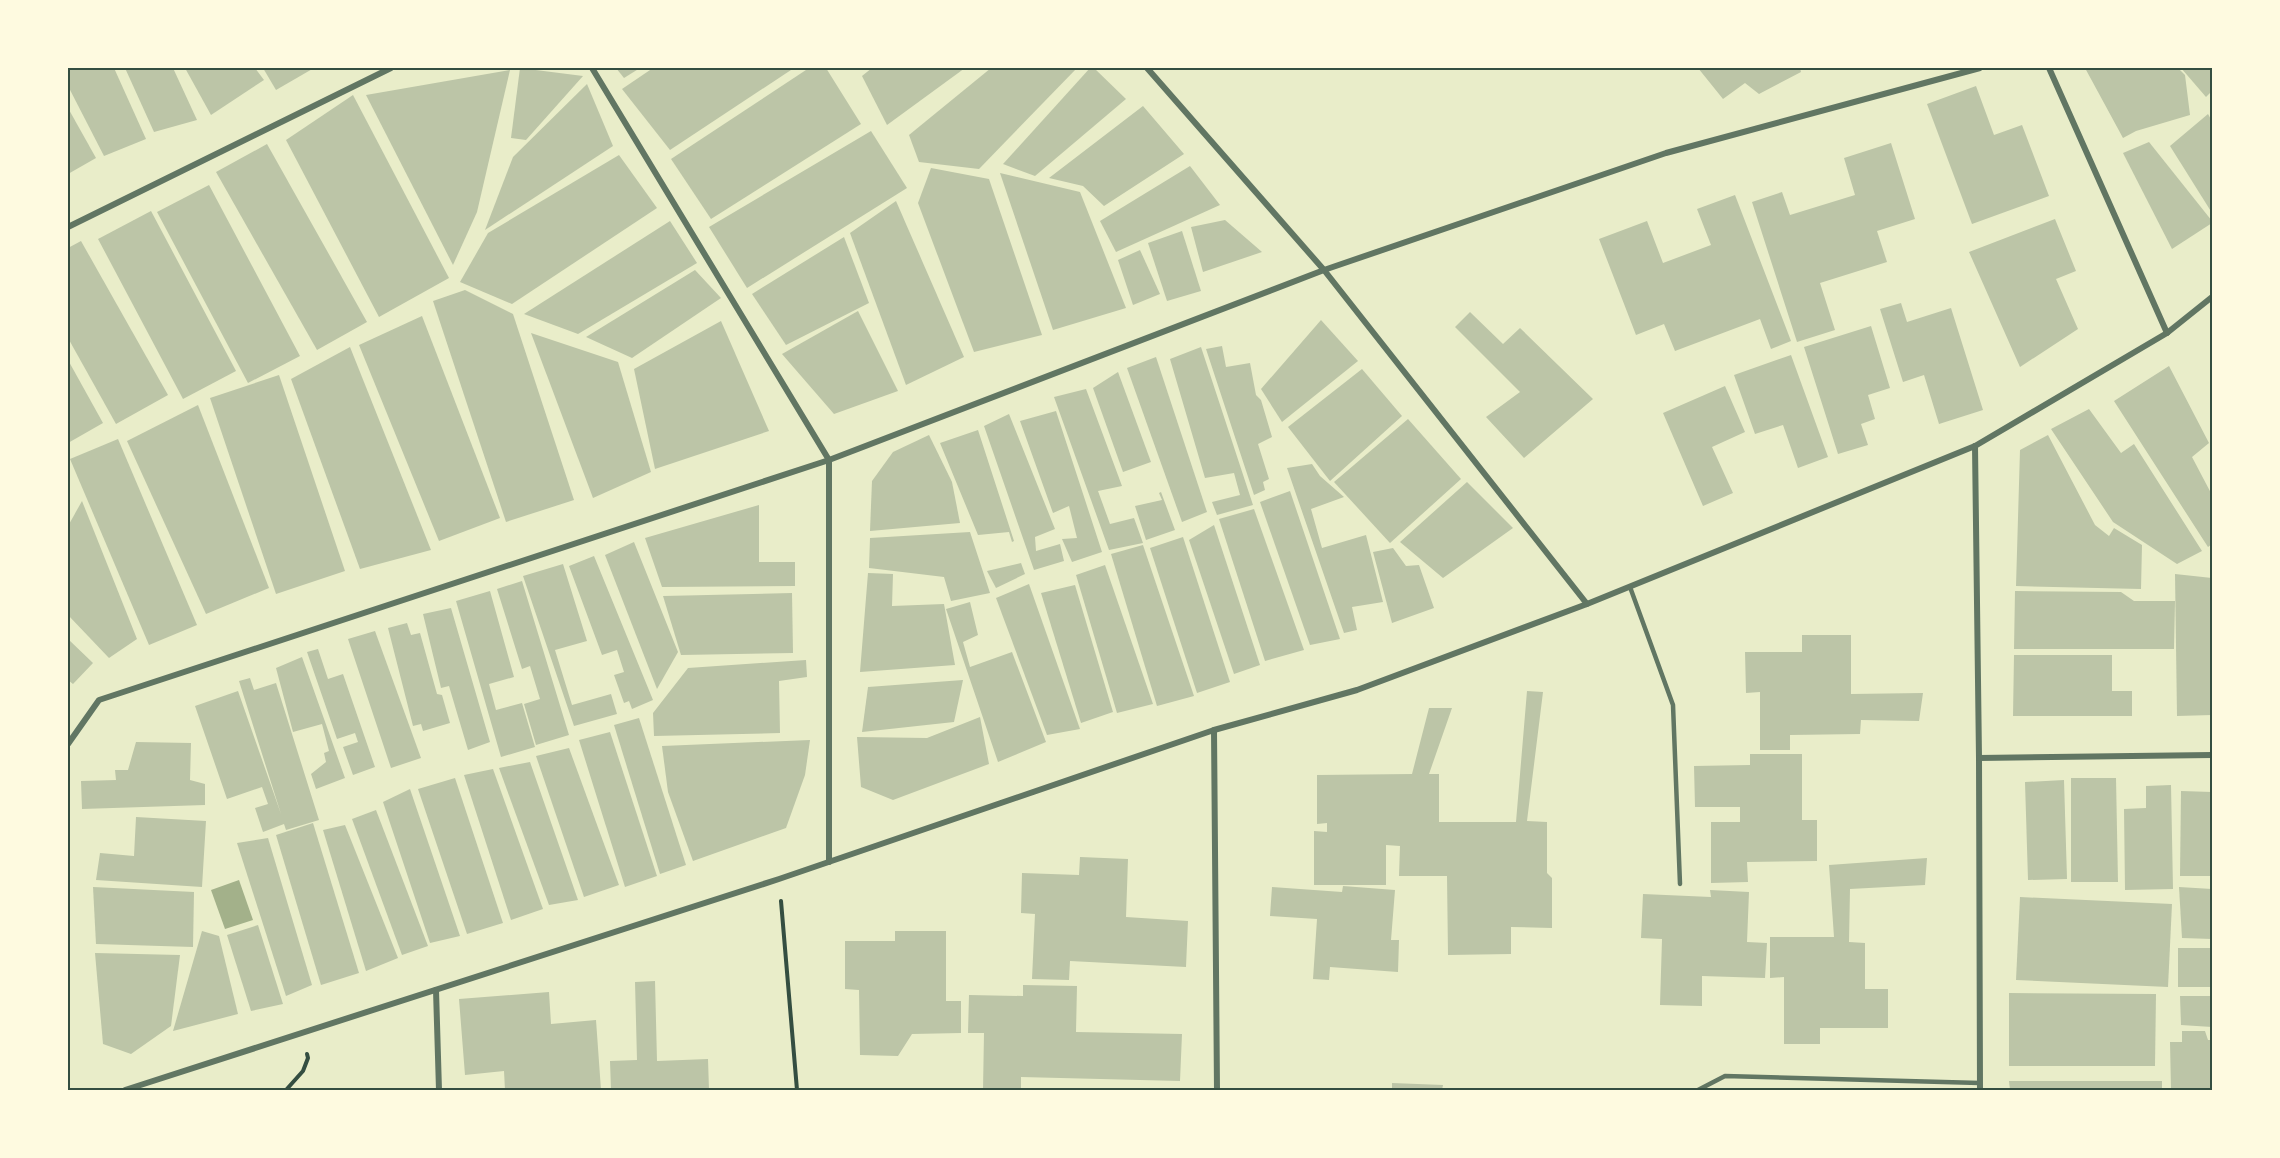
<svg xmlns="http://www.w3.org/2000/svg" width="2280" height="1158" font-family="'Work Sans',sans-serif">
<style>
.water{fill:#a3b18a}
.building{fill:#bcc5a7}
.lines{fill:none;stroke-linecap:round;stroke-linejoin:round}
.path{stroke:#344e41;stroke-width:4}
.service{stroke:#617663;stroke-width:4.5}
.minor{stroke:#617663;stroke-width:6}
.neatline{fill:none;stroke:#344e41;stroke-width:2}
</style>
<rect width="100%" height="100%" fill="#e9edc9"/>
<polygon class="water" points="239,880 253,920 225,929 211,890"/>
<g class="building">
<polygon points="68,68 114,68 146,139 104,156 68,86"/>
<polygon points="125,68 173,68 197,120 154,132"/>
<polygon points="185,68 255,68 264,80 211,115"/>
<polygon points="263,68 314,68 276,90"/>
<polygon points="520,68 583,76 526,140 511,138"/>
<polygon points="616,68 640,68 624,78"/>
<polygon points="653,68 794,68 670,150 622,89"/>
<polygon points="809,68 826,68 861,124 711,219 671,159"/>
<polygon points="872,68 965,68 887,125 862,76"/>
<polygon points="991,68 1077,68 979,169 919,162 909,135"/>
<polygon points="1090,68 1094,68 1126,99 1035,176 1003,164"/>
<polygon points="1698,68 1800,68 1801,72 1759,94 1745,83 1723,99"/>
<polygon points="2085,68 2178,68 2185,75 2190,115 2136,131 2123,138"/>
<polygon points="2181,68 2212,68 2212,91 2206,97"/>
<polygon points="510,70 477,212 453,265 366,95"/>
<polygon points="587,84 613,146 485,230 513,157"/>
<polygon points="1976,86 1994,135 2022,125 2049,196 1972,224 1927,104"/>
<polygon points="353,95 449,278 379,317 286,140"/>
<polygon points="1143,106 1184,154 1104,206 1083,186 1049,178"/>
<polygon points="68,108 96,158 68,174"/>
<polygon points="2208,114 2212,121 2212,213 2170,146"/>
<polygon points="871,131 907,188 747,288 709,227"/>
<polygon points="2149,142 2212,221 2212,223 2172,249 2123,153"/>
<polygon points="1891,143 1915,219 1877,231 1887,262 1820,283 1835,330 1797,342 1752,202 1782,192 1790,215 1855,195 1844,158"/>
<polygon points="267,144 367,322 317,350 216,172"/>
<polygon points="619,155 657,208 512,304 460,282 488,233"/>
<polygon points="1190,166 1220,205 1116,252 1100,221"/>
<polygon points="931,168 989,179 1042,335 974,352 918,203"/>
<polygon points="1000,173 1080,192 1126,308 1053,330"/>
<polygon points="209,185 300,356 248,383 157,212"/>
<polygon points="1735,195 1791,341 1771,349 1760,319 1675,351 1664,324 1636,335 1599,239 1647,221 1663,263 1711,245 1697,209"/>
<polygon points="896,201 964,357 906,385 850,233"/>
<polygon points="151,211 236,371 183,399 98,239"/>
<polygon points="2055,219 2076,271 2056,279 2078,329 2020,367 1969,252"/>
<polygon points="1225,220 1262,252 1203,272 1191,227"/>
<polygon points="670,221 697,263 578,334 524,314"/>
<polygon points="1182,231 1201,291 1167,301 1148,243"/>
<polygon points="844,237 869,303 786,345 752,294"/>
<polygon points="81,241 168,395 116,424 68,338 68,248"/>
<polygon points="1140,250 1160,294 1133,305 1118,260"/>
<polygon points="695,270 721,298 632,358 586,337"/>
<polygon points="465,290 513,314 574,500 506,522 433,301"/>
<polygon points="1901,303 1907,322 1951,308 1983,410 1939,424 1924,375 1903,382 1880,309"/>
<polygon points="858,311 898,391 834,414 782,354"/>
<polygon points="1470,312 1503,344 1520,328 1593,399 1524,458 1486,417 1520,392 1455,327"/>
<polygon points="422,316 500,518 439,541 359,345"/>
<polygon points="1321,320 1358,361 1282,422 1261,389"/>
<polygon points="721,321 769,431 655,469 634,369"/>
<polygon points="1871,326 1890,388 1868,395 1875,419 1861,424 1868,445 1838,454 1804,347"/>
<polygon points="531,333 618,362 651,472 593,498"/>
<polygon points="1222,346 1226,367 1250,363 1256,395 1261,400 1272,437 1258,444 1269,479 1263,482 1265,490 1254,495 1206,349"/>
<polygon points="350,347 431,550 360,569 291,379"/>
<polygon points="1201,347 1253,505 1217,515 1212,502 1240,495 1234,473 1205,478 1170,359"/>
<polygon points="1791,355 1828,457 1798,468 1783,425 1755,434 1734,375"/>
<polygon points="1156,357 1207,512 1182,522 1127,368"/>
<polygon points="68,360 103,423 68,443"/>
<polygon points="2169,366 2209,443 2192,457 2212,495 2212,544 2208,547 2114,401"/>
<polygon points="1362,369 1402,416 1330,481 1288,427"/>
<polygon points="1118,372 1151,462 1123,472 1093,388"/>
<polygon points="279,375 345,571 276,594 210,398"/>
<polygon points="1725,386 1745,432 1712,447 1733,493 1703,506 1663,413"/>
<polygon points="1086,389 1122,486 1098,491 1110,524 1134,518 1143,543 1109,550 1054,397"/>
<polygon points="198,405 269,588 206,614 127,441"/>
<polygon points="2089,409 2121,453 2134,444 2202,551 2177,564 2113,522 2051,429"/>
<polygon points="1056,411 1102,552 1072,562 1062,539 1077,538 1069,506 1053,513 1020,421"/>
<polygon points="1009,414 1055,529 1035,537 1036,551 1060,544 1064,561 1034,570 984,426"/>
<polygon points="1408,419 1461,479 1390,543 1334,482"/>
<polygon points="978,430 1014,541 1012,542 1009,532 978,535 940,443"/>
<polygon points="929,435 952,482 960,523 870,531 872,481 893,452"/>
<polygon points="2048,435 2095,525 2109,536 2114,528 2142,545 2141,589 2016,586 2020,450"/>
<polygon points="118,439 197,625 149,645 70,459"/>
<polygon points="1312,464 1320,476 1344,497 1311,509 1322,548 1366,535 1383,602 1352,607 1357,630 1344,633 1287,468"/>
<polygon points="1467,482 1513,528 1443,578 1400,542"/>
<polygon points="1290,491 1340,639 1310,645 1260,502"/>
<polygon points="1161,492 1175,530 1146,540 1135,506 1162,500 1159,493"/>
<polygon points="82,501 137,639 109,658 68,615 68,526"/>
<polygon points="759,505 759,562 795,562 795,586 662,587 645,538"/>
<polygon points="1254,509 1304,650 1265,661 1219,519"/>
<polygon points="1214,525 1260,665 1234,674 1189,540"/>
<polygon points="970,532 990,593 951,601 944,577 869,568 870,538"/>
<polygon points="1183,537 1230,682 1197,693 1150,548"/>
<polygon points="634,542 678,652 657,689 605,555"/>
<polygon points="1143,545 1194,696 1157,706 1111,554"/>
<polygon points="1393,548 1406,566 1419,565 1434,608 1392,623 1373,552"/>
<polygon points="594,556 653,700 632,709 629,701 624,703 614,675 624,672 617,650 602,655 569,566"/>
<polygon points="1021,563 1025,574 996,588 987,571"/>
<polygon points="563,564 587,641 555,650 572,705 611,694 617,714 574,726 523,576"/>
<polygon points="1105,565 1153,704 1117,713 1076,575"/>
<polygon points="868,573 893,574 892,606 944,604 955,665 860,672"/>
<polygon points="2175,574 2212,578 2212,715 2177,716"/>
<polygon points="522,581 569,735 536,745 524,704 540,699 530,666 522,669 497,589"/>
<polygon points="1029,584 1080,729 1047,735 996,598"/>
<polygon points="1075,585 1113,712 1081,723 1041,593"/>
<polygon points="490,591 514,677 489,684 496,710 522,703 535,747 501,757 456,601"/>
<polygon points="2015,591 2121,592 2134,601 2175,601 2174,649 2014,649"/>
<polygon points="792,593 793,653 681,655 663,596"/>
<polygon points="970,602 978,635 963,642 970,667 1012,652 1046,742 998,762 946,609"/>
<polygon points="451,608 490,742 468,750 449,686 441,688 423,614"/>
<polygon points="407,623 411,635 420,633 437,694 442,695 450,723 423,731 421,724 413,726 388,628"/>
<polygon points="375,631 421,758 391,768 348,639"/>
<polygon points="1802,635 1851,635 1851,694 1923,693 1919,721 1861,720 1860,734 1790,735 1790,750 1760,750 1760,692 1746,693 1745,652 1802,652"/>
<polygon points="68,639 93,663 73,684 68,680"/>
<polygon points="318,649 328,679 343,674 375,767 353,775 343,747 358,742 355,733 337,739 307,652"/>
<polygon points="2014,655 2112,655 2112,691 2132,691 2132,716 2013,716"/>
<polygon points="302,657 345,778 316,789 311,774 326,762 324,753 329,751 322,724 293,732 276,668"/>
<polygon points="806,660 807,677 779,681 780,733 654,736 653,713 688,668"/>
<polygon points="250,678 254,690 276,683 319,820 286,830 284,824 263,832 255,808 268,804 262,787 227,799 195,706 238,691 281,814 239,681"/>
<polygon points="963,680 954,722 862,732 868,687"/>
<polygon points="1527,691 1543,692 1527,821 1547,822 1547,873 1552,878 1552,928 1511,927 1511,954 1448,955 1447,876 1399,876 1400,846 1386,845 1386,885 1314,885 1314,831 1327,832 1327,823 1317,824 1317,775 1412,774 1429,708 1452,708 1429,774 1439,774 1439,822 1516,822"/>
<polygon points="980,717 989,764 893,800 861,787 857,737 927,738"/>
<polygon points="639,718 686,865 660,874 614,725"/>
<polygon points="610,732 657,876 625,887 579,740"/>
<polygon points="810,740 805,775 786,828 693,861 668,792 662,746"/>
<polygon points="136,742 191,743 190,780 205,784 205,805 82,809 81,781 116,780 115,770 128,770"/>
<polygon points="569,748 619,885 584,897 536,756"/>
<polygon points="1750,754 1802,754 1802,820 1817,820 1817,861 1747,862 1748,882 1711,883 1711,822 1740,822 1740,807 1695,807 1694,766 1750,765"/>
<polygon points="530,762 578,900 549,905 499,768"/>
<polygon points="493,769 543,909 511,920 464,775"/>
<polygon points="455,778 503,923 467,934 418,789"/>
<polygon points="2071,778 2116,778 2118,882 2071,882"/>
<polygon points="2064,780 2067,879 2028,880 2025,782"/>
<polygon points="2171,785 2173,889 2125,890 2124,809 2146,808 2146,786"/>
<polygon points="410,789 460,936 430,943 383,802"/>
<polygon points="2181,791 2212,792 2212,876 2180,876"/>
<polygon points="376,810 428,946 402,955 352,819"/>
<polygon points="136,817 206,821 202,887 96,880 100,853 134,856"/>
<polygon points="313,823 359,973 321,985 276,835"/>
<polygon points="345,825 398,958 366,971 323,830"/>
<polygon points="268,838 312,985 286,996 237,843"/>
<polygon points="1080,857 1128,859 1126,917 1188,921 1186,967 1070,961 1069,980 1032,979 1035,914 1021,913 1022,873 1079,875"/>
<polygon points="1927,858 1925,885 1850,889 1849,942 1865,943 1865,989 1888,989 1888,1028 1820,1028 1820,1044 1784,1044 1784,977 1770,978 1770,937 1834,937 1829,865"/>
<polygon points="1343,886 1395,890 1391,940 1399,940 1398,972 1330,967 1329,980 1313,979 1317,919 1270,916 1272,887 1342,892"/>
<polygon points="93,887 194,892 193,947 96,944"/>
<polygon points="2179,887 2212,889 2212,939 2182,938"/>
<polygon points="1710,890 1749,892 1747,942 1767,943 1765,978 1702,976 1702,1006 1660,1005 1662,939 1641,938 1643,894 1711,897"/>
<polygon points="2020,897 2172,904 2168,987 2016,980"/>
<polygon points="258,925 283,1004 251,1011 227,935"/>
<polygon points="202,931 219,936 238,1014 173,1031"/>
<polygon points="895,931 946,931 946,1001 961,1001 961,1033 912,1034 898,1056 860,1055 859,990 845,989 845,941 895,941"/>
<rect x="2178" y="948" width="34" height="39"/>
<polygon points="95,953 180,955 171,1026 131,1054 103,1044"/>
<polygon points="655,981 657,1061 708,1059 709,1090 611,1090 610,1061 637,1060 635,982"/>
<polygon points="1023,985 1077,986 1076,1032 1182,1034 1180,1081 1021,1077 1021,1090 983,1090 984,1033 968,1033 969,995 1023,996"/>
<polygon points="549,992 551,1024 596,1020 601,1090 505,1090 504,1071 465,1075 459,999"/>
<polygon points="2009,993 2156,994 2155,1066 2009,1066"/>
<polygon points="2180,996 2212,996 2212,1027 2181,1025"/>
<polygon points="2182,1031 2205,1031 2208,1040 2212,1040 2212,1090 2171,1090 2170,1042 2182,1042"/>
<polygon points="2009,1081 2162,1081 2162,1090 2010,1090"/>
<polygon points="1392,1083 1443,1085 1442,1090 1392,1090"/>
</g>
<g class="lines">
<g class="path">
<polyline points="781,901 797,1090"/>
<polyline points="286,1090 303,1071 308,1058 307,1054"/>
</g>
<g class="service">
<polyline points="1630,587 1673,705 1680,884"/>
<polyline points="1698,1090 1725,1076 1980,1083"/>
</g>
<g class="minor">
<polyline points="592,68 829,460 829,862"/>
<polyline points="1147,68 1324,270 1587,604"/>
<polyline points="2049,68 2167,333"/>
<polyline points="68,227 391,68"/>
<polyline points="1975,446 1979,758 1980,1090"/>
<polyline points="1214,730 1217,1090"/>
<polyline points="68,744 99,700 829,460 1324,270 1666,153 1980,68"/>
<polyline points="1979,758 2212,755"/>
<polyline points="436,990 439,1090"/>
<polyline points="125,1090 779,879 1214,730 1357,690 1587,604 1975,446 2167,333 2212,297"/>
</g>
</g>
<rect width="2280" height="1158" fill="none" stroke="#fefae0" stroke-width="138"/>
<rect x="69" y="69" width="2142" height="1020" class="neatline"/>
</svg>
